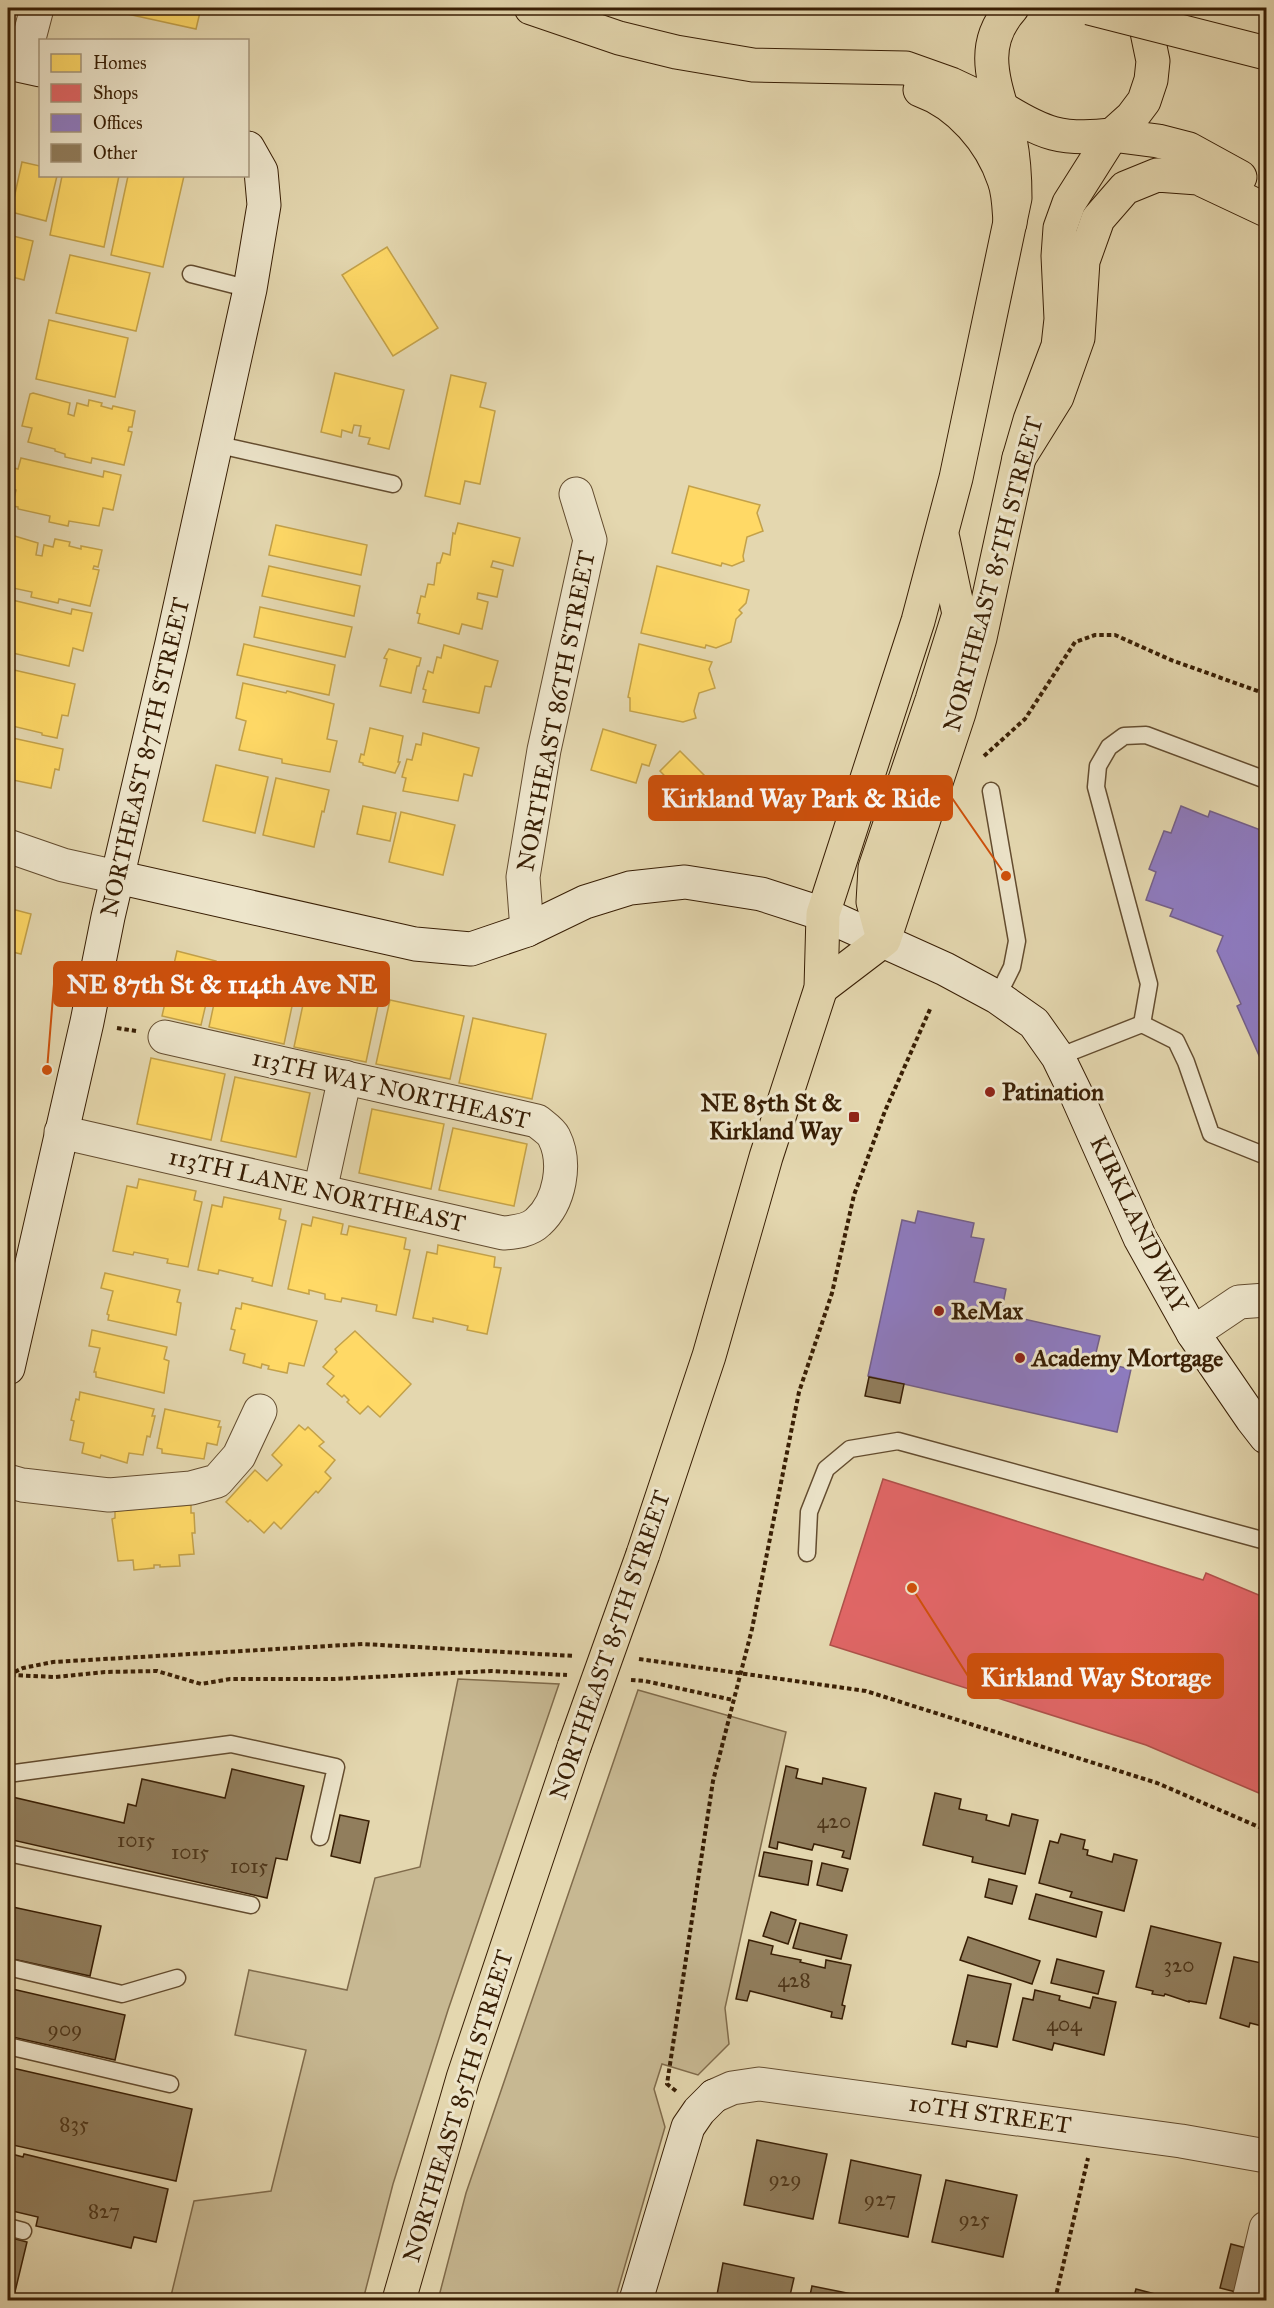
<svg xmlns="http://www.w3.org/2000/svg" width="1274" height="2308" font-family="'IM FELL Great Primer',serif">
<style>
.green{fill:#c7b892;stroke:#806b4b;stroke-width:1.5}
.homes{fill:#ffd966;stroke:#c3a149;stroke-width:1.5}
.shops{fill:#e06666;stroke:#ae5049;stroke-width:1.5}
.offices{fill:#8e7cc3;stroke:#74608a;stroke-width:1.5}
.building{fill:#917e5d;stroke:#381e04;stroke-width:1.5}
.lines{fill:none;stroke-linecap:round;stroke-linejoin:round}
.lane-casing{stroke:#634c2f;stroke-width:19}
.street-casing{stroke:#634c2f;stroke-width:35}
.secondary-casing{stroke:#381e04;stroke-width:35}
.primary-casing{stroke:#381e04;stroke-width:35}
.highway-casing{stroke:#381e04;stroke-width:35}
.path{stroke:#381e04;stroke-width:4;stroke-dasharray:4.5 3;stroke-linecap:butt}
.lane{stroke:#ede5cb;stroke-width:16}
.street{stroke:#ede5cb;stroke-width:33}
.secondary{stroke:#ede5cb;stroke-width:33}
.primary{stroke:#e4d7af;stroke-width:33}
.highway{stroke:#e4d7af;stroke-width:33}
.primary-bridge-casing{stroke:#381e04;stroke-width:35;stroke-linecap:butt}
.highway-bridge-casing{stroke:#381e04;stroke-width:35;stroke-linecap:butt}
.primary-bridge{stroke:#e4d7af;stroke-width:33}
.highway-bridge{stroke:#e4d7af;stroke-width:33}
.poi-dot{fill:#8f2418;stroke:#ede5cb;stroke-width:2}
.labels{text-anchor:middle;stroke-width:6;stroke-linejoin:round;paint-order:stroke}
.number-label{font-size:21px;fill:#4e361a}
.street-label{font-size:24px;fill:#381e04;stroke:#ede5cb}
.poi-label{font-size:24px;font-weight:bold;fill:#381e04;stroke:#ede5cb;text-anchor:start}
.leader{fill:none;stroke:#ce500b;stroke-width:2}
.callout-dot{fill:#ce500b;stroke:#ede5cb;stroke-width:2}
.callout{fill:#ce500b;stroke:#ce500b;stroke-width:2}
.callout-label{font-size:26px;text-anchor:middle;font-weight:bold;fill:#fff}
</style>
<rect width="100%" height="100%" fill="#e4d7af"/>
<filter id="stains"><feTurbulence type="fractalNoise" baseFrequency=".00333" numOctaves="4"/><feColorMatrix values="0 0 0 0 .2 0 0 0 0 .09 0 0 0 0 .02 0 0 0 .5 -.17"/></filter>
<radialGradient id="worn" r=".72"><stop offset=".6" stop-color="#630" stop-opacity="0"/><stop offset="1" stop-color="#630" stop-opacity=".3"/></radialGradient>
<g class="green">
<polygon points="458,1679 559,1684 448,2010 393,2184 363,2300 170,2300 194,2201 271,2191 306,2050 235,2035 249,1970 347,1990 375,1878 420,1867"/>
<polygon points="638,1690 786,1732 725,2008 729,2044 698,2075 662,2064 654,2089 665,2127 615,2300 438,2300 466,2193"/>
</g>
<g class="homes">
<polygon points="76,8 100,8 99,13"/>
<polygon points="119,8 201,8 196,29 118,12"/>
<polygon points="22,162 40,166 40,176 57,176 46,221 11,212"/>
<polygon points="62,176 119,176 104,247 50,235"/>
<polygon points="128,176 184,176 163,267 111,255"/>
<polygon points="8,229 11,229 9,235 33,241 24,280 8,276"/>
<polygon points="387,247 438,328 393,356 342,275"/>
<polygon points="70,255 150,273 136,331 56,313"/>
<polygon points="49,320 128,338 115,397 36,379"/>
<polygon points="335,373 404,390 389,449 368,444 370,438 359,436 361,426 354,425 352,433 342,430 341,437 321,432"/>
<polygon points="451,375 486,383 480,407 495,411 480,484 465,481 460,504 425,496"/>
<polygon points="33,393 70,403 68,414 74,416 77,403 88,406 89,400 102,403 101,406 112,409 113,406 135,411 132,427 129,427 128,431 132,432 124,465 92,458 91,463 65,457 65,454 55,451 55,449 28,442 32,428 22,426 30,394"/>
<polygon points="21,458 103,477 104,471 121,475 113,510 103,508 99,526 69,521 68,526 49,522 50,516 18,509 18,507 12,506 16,490 8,488 8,478 10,467 18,469"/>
<polygon points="689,486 760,505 757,513 763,531 747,537 743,556 744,561 732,566 722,563 721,566 672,553"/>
<polygon points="458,523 520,538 513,566 493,561 491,567 503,570 497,597 478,593 477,599 488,602 482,629 462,624 459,634 418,623 420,614 417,613 421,596 425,597 428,584 434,585 437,563 440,563 443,553 450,555 453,533 455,534"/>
<polygon points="276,525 367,545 361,575 269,555"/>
<polygon points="8,534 38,543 36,555 42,556 44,545 53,547 55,539 70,542 69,546 81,549 81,546 102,550 98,567 94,566 93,569 99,570 90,606 59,599 58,603 31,597 32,592 8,587"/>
<polygon points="269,566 360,586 354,616 262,596"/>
<polygon points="657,566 749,590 746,603 739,610 742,613 736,619 731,642 716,648 706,645 705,648 641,633"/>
<polygon points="8,599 71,614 72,609 92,613 83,651 73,648 69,666 8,652"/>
<polygon points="260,607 352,627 345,657 254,637"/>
<polygon points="244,644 335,665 329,695 237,675"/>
<polygon points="639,644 712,662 709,669 715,688 699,693 694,711 696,718 683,722 630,711 630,698 628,697"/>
<polygon points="444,645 498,661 491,687 485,686 479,713 423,702 426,690 423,689 428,671 433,673 437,657 441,658"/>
<polygon points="389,649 421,658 419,666 417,666 411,693 380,686 387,659 384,658"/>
<polygon points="14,670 75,684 68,716 62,715 57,738 42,735 42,733 8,725 8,700"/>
<polygon points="243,683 286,693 287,691 334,704 327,739 337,741 330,772 282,763 282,759 239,750 246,721 236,718"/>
<polygon points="370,728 403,736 398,762 400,762 395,773 363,765 363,763 359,762 361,754 364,755"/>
<polygon points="603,729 656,745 649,766 642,764 636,783 591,770"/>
<polygon points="423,733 479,748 472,776 464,774 458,801 403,791 406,778 402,777 407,759 412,760 416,744 421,745"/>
<polygon points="8,737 63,749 59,770 55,769 51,788 8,779"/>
<polygon points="680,751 709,780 688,800 660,771"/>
<polygon points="216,765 268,777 255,833 203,821"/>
<polygon points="276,778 329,790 324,812 322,811 314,847 263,835"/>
<polygon points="363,806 396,813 390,841 357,834"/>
<polygon points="401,812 455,825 443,875 389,862"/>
<polygon points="8,908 31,914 21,954 8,951"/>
<polygon points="177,951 216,961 201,1025 162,1016"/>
<polygon points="223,962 298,978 284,1044 209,1027"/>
<polygon points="308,981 380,996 366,1062 294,1047"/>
<polygon points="390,1000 464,1016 450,1079 376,1064"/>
<polygon points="473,1018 546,1034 532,1099 459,1083"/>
<polygon points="151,1058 225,1074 211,1140 137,1124"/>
<polygon points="235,1077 310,1093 296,1157 221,1141"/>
<polygon points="372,1109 444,1124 431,1189 359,1173"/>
<polygon points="453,1128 527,1144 514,1206 439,1190"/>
<polygon points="139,1179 196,1191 194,1200 202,1202 188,1267 167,1263 168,1259 134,1252 133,1255 113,1251 127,1186 137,1188"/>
<polygon points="224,1197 281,1209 279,1219 286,1221 272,1286 252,1281 253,1278 219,1270 218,1274 198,1270 212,1205 222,1207"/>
<polygon points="313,1217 343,1224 341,1234 347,1235 349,1226 406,1238 404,1249 410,1250 396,1315 376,1311 377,1305 342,1298 341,1302 325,1299 325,1294 309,1290 309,1294 288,1289 302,1224 311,1226"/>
<polygon points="438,1245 495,1257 494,1267 501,1268 487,1334 467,1330 468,1326 433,1318 433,1322 413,1318 427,1252 437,1254"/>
<polygon points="105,1273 180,1290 177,1302 181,1303 176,1335 108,1320 109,1315 107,1314 113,1291 101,1288"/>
<polygon points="242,1303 317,1321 304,1366 289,1363 287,1373 268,1369 269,1366 262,1364 261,1368 243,1363 245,1354 230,1350 235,1330 231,1329 236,1308 241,1309"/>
<polygon points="92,1330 167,1347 164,1359 169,1361 164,1393 96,1377 96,1372 94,1372 100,1348 89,1346"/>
<polygon points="355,1331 411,1384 380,1417 368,1406 360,1414 347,1402 349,1400 344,1395 342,1397 327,1384 334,1376 323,1367 337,1352 335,1349"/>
<polygon points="80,1392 154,1409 152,1416 155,1416 150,1437 147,1436 143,1455 129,1453 127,1463 101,1455 100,1458 82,1453 84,1443 70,1440 74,1421 71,1420 76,1399 79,1400"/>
<polygon points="165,1409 220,1421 218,1427 221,1427 217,1445 207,1443 204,1459 162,1453 162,1449 157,1448"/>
<polygon points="299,1425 305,1430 308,1427 324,1442 319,1446 335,1460 325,1472 331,1478 318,1493 316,1491 281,1529 274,1522 264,1533 250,1520 248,1522 226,1502 255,1470 267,1481 282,1465 272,1455"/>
<polygon points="191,1505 191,1513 194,1513 195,1533 192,1533 194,1554 179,1555 180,1566 160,1567 160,1565 154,1565 154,1568 134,1570 133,1560 118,1561 112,1519 115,1518 115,1511"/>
</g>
<polygon class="shops" points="883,1479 1203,1580 1206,1573 1266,1598 1266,1796 1146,1745 830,1645"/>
<g class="offices">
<polygon points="1181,806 1208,817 1210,811 1266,832 1265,1069 1237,1006 1241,1004 1217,951 1223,936 1170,916 1173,909 1146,900 1156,872 1149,869 1164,831 1171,833"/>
<polygon points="918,1211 974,1223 971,1237 984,1239 974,1282 1006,1289 1001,1314 1100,1336 1094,1361 1131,1369 1117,1432 868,1376 902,1220 915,1223"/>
</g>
<g class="building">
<polygon points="869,1377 904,1384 900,1403 865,1396"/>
<polygon points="786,1766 798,1769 796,1778 822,1784 823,1778 866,1788 850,1859 842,1857 844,1851 814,1844 812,1850 778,1842 777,1849 769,1847"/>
<polygon points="232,1769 304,1786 287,1860 276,1858 267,1898 8,1839 8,1796 124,1823 128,1804 136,1806 142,1779 225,1798"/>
<polygon points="935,1793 961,1799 959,1809 987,1815 986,1820 1009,1826 1012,1814 1038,1820 1025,1874 972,1862 973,1857 923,1845"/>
<polygon points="340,1815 369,1821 360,1863 331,1856"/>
<polygon points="1061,1834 1085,1840 1083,1849 1088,1850 1087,1855 1112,1862 1114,1854 1137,1860 1124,1911 1070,1897 1072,1892 1039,1883 1050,1841 1058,1843"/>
<polygon points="764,1852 812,1861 808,1885 759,1876"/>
<polygon points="822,1863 848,1869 842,1891 817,1885"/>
<polygon points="989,1879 1017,1886 1012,1904 985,1897"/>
<polygon points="1036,1894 1102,1912 1096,1937 1029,1919"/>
<polygon points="8,1906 101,1926 90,1976 8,1958"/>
<polygon points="771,1912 796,1920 788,1944 763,1936"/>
<polygon points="800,1923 847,1935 841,1959 793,1948"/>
<polygon points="1151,1926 1221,1943 1206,2004 1189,2001 1189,2002 1165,1994 1164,1996 1152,1994 1153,1991 1136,1987"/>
<polygon points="968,1937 1040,1961 1032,1984 960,1960"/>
<polygon points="749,1940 773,1946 771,1954 801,1960 800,1962 825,1968 826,1960 851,1965 842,2005 845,2006 842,2019 831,2017 832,2012 750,1991 747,2001 736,1999"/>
<polygon points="1234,1957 1266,1964 1266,2030 1261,2029 1262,2026 1250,2023 1249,2027 1220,2018"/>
<polygon points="1057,1959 1104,1971 1098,1994 1051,1983"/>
<polygon points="968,1975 1011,1984 997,2047 967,2041 966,2047 952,2044"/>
<polygon points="8,1988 125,2015 115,2060 8,2036"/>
<polygon points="1035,1990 1060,1996 1059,2000 1090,2008 1093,1997 1116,2002 1104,2055 1054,2043 1052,2050 1013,2040 1023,1998 1033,2000"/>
<polygon points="8,2067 192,2109 176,2181 8,2144"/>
<polygon points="757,2140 827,2154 813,2219 744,2205"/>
<polygon points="8,2153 23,2157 24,2154 168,2189 156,2242 134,2237 131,2248 36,2226 38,2217 8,2210"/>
<polygon points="851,2160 921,2175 908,2237 839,2223"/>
<polygon points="946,2180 1017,2195 1003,2257 932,2242"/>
<polygon points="8,2237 27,2242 13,2300 8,2300"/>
<polygon points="1231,2244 1254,2250 1244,2294 1220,2288"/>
<polygon points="723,2263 794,2278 789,2300 716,2300"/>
<polygon points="812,2286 882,2300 809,2300"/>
<polygon points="1136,2289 1178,2300 1133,2300"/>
</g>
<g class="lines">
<g class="lane-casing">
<g id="lane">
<polyline points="191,274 250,289"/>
<polyline points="215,444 393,484"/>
<polyline points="991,791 1017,941 1012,967 997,997"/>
<polyline points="1142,1024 1149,984 1096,787 1098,766 1109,747 1124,736 1146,735 1266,780"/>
<polyline points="1058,1057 1142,1024 1176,1041 1186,1062 1211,1134 1266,1156"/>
<polyline points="807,1553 809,1512 826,1469 850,1449 898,1441 1262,1540 1266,1536"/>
<polyline points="8,1772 15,1773 231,1744 336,1767 320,1837"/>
<polyline points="8,1853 251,1905"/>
<polyline points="8,1967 122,1994 177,1978"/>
<polyline points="8,2046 170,2084"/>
<polyline points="8,2227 23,2231"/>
</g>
</g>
<g class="street-casing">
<g id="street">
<polyline points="22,65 37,8"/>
<polyline points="8,846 63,865 117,877"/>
<polyline points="527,930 523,877 544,750 590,540 576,494"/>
<path d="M 61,1132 L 503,1233 C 515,1232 529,1231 538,1222 C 560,1202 567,1163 554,1137 C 551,1131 543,1126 537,1121 L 165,1037"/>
<polyline points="320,1191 345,1077"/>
<polyline points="1193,1333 1239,1302 1266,1300"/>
<polyline points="8,1481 22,1485 109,1495 191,1488 217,1481 239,1456 260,1411"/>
<polyline points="714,2096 732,2088 759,2084 1181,2141 1266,2156"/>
<polyline points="1249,2300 1266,2228"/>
</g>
</g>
<g class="secondary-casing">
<g id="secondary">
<polyline points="8,63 40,70"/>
<polyline points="117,877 415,944 471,949 527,930 585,902 630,888 685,882 761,894 823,914 945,969 997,997 1034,1023 1058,1057 1077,1096 1140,1238 1193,1333 1252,1419 1266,1437"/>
<polyline points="8,1368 87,1022 108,917 172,643 250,289 264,205 261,171 248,148"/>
<polyline points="636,2300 688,2127 699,2111 714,2096"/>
</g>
</g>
<g class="primary-casing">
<g id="primary">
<path d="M 1000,107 C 1043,134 1062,141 1112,135"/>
<polyline points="883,939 873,902 875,868 932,700 959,614 943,539"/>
<polyline points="821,988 884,940 959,713 980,638 1019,458 1030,420 1058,346 1061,319 1058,256 1060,228 1069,203 1112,135 1132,117 1144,101 1151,80 1153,61 1142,8"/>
<path d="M 643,1554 L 709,1356 L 766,1157 L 821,988 L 823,914 L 918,621 L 956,478 L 1015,198 C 1015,178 1014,159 1010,139 C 999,91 974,50 1012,8"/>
<polyline points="399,2300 463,2078 574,1747"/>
</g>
</g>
<g class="highway-casing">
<g id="highway">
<polyline points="531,8 619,38 676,52 753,65 906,68 951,84 1000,107"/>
<path d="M 920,90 C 959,104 991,141 1004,180 C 1009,193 1009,209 1010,223"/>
<polyline points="1112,135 1158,141 1189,149 1240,177"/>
<polyline points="1019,458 1057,397 1078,338 1083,261 1098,219 1125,188 1157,175 1198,178 1266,210"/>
</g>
</g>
<g class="path">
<polyline points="984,756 1025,719 1075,642 1095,635 1115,635 1171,660 1266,694"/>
<polyline points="117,1028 136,1031"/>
<polyline points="639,1659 866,1691 1157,1783 1266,1830"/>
<polyline points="8,1675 23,1668 53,1662 363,1644 575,1656"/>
<polyline points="11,1675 55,1677 105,1672 157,1671 201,1684 230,1679 334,1679 491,1671 567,1675"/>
<polyline points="631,1680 645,1681 733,1700"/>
<polyline points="676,2091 667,2084 713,1781 752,1629 799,1392 832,1293 854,1195 885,1111 931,1007"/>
<polyline points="1055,2300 1088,2158"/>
</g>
<use href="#lane" class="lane"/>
<use href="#street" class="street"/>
<use href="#secondary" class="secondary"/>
<use href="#primary" class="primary"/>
<use href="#highway" class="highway"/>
<g class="primary-bridge-casing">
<polyline id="primary-bridge" points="574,1747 643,1554"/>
</g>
<g class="highway-bridge-casing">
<polyline id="highway-bridge" points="1089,8 1266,53"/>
</g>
<use href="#primary-bridge" class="primary-bridge"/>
<use href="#highway-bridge" class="highway-bridge"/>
</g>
<g class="poi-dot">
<circle cx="990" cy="1092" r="6"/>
<rect x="848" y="1111" width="12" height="12" rx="3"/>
<circle cx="939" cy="1311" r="6"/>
<circle cx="1020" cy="1358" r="6"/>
</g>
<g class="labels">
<g class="number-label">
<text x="834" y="1828">420</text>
<text x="136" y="1847">1015</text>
<text x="190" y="1859">1015</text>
<text x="249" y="1873">1015</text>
<text x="1179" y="1972">320</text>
<text x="794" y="1987">428</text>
<text x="1064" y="2031">404</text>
<text x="65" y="2036">909</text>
<text x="74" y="2131">835</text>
<text x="785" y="2186">929</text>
<text x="880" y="2206">927</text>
<text x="104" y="2218">827</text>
<text x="974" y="2226">925</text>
</g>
<g class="street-label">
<text transform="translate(993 574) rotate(-75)" y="8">NORTHEAST 85TH STREET</text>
<text transform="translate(556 711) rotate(-79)" y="8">NORTHEAST 86TH STREET</text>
<text transform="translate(145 757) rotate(-77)" y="8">NORTHEAST 87TH STREET</text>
<text transform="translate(391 1089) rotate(13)" y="8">113TH WAY NORTHEAST</text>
<text transform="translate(317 1190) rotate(13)" y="8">113TH LANE NORTHEAST</text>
<text transform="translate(1139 1224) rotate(64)" y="8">KIRKLAND WAY</text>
<text transform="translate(610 1645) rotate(-71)" y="8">NORTHEAST 85TH STREET</text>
<text transform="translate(458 2106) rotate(-73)" y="8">NORTHEAST 85TH STREET</text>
<text transform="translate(990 2114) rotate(8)" y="8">10TH STREET</text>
</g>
<g class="poi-label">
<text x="1002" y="1100">Patination</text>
<text x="842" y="1111" text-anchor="end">NE 85th St &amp;<tspan x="842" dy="28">Kirkland Way</tspan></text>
<text x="951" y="1319">ReMax</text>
<text x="1032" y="1366">Academy Mortgage</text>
</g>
</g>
<path class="leader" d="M1006 876L952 798M47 1070L54 984M912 1588L968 1676"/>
<g class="callout-dot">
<circle cx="1006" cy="876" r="6"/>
<circle cx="47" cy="1070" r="6"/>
<circle cx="912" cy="1588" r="6"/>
</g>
<g class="callout">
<rect x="649" y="776" width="303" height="44" rx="6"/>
<rect x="54" y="962" width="335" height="44" rx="6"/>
<rect x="968" y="1654" width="255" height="44" rx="6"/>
</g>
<g class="callout-label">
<text x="801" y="807">Kirkland Way Park &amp; Ride</text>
<text x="222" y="993">NE 87th St &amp; 114th Ave NE</text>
<text x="1096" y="1686">Kirkland Way Storage</text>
</g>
<rect width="1274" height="2308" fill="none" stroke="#e4d7af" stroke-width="30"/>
<rect x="9" y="9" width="1256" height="2290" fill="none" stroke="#381e04" stroke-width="3"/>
<rect x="15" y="15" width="1244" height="2278" fill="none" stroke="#381e04" stroke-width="1.5"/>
<rect x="39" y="39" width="210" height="138" fill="#ede5cb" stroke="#a5957b" stroke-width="1.5"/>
<rect x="51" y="54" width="30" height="18" fill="#ffd966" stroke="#a5957b" stroke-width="1.5"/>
<text x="93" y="69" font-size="18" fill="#381e04">Homes</text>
<rect x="51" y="84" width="30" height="18" fill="#e06666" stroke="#a5957b" stroke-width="1.5"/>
<text x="93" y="99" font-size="18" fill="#381e04">Shops</text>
<rect x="51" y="114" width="30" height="18" fill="#8e7cc3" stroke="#a5957b" stroke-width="1.5"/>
<text x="93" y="129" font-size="18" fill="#381e04">Offices</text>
<rect x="51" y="144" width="30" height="18" fill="#917e5d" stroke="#a5957b" stroke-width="1.5"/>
<text x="93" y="159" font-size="18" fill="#381e04">Other</text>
<rect width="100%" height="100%" filter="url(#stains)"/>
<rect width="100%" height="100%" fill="url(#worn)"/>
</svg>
